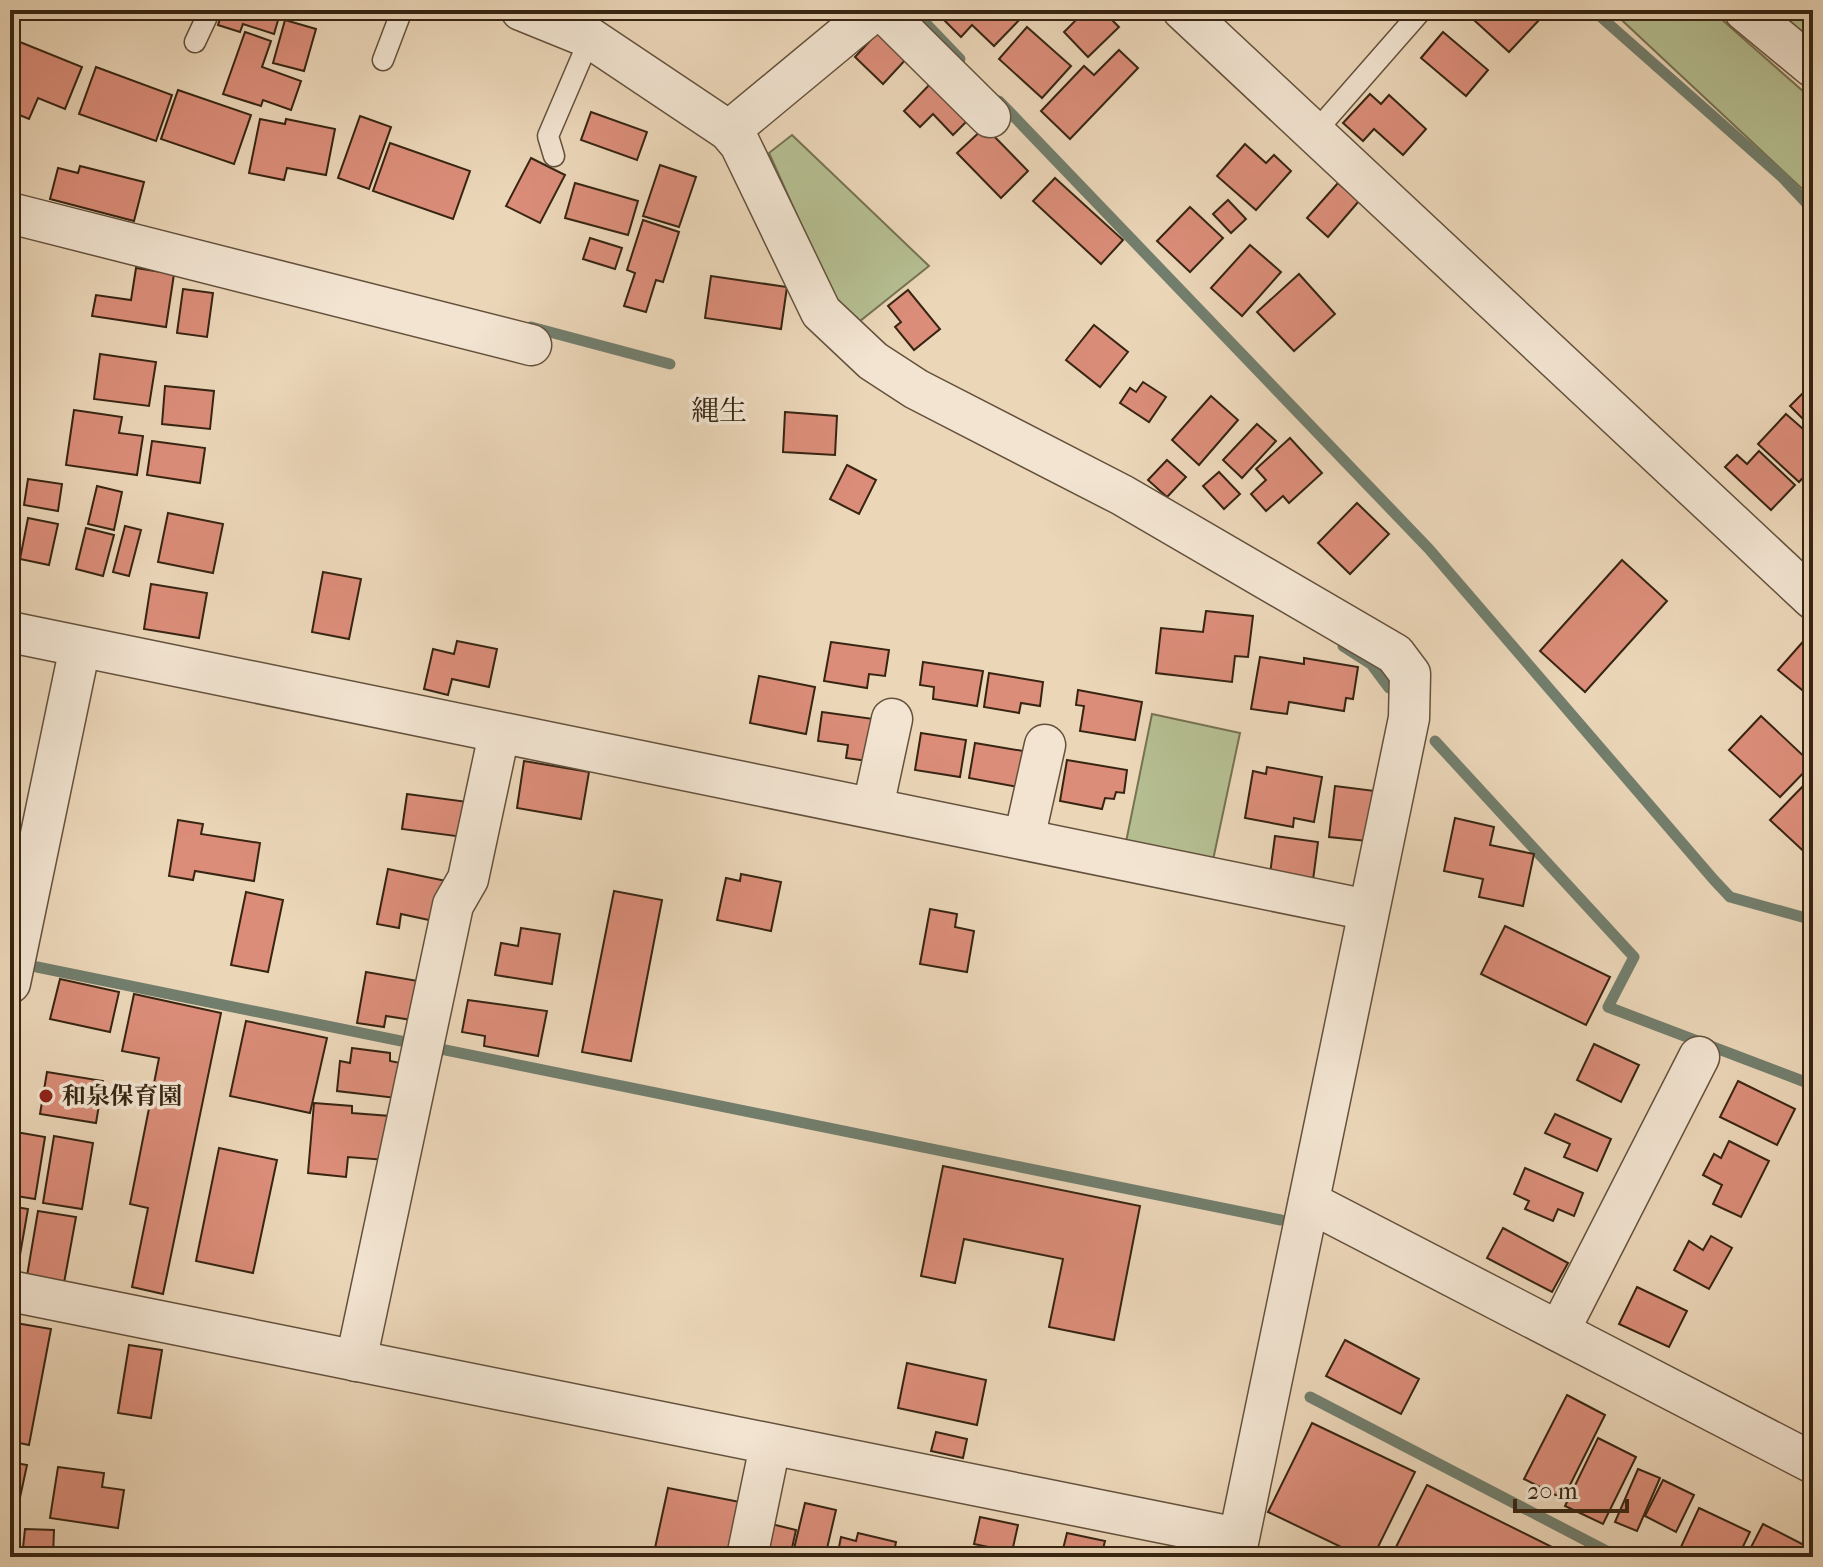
<svg xmlns="http://www.w3.org/2000/svg" width="1823" height="1567" font-family="'IM FELL French Canon','Noto Serif JP',serif">
<style>
.green{fill:#b5be91;stroke:#767252;stroke-width:2}
.lines{fill:none;stroke-linecap:round;stroke-linejoin:round}
.stream{stroke:#727e6d;stroke-width:11}
.building{fill:#db8d79;stroke:#372512;stroke-width:2}
.service-casing{stroke:#64513c;stroke-width:23}
.minor-casing{stroke:#64513c;stroke-width:43}
.service{stroke:#f2e4d1;stroke-width:20}
.minor{stroke:#f2e4d1;stroke-width:40}
.poi-dot{fill:#8f2418;stroke:#f2e4d1;stroke-width:3}
.labels{text-anchor:middle;stroke-width:7;stroke-linejoin:round;paint-order:stroke}
.poi-label{font-size:24px;font-weight:bold;fill:#372512;stroke:#f2e4d1;text-anchor:start}
.quarter-label{font-size:28px;fill:#372512;stroke:#f2e4d1}
</style>
<rect width="100%" height="100%" fill="#ebd6b8"/>
<filter id="stains"><feTurbulence type="fractalNoise" baseFrequency=".0025" numOctaves="4"/><feColorMatrix values="0 0 0 0 .2 0 0 0 0 .09 0 0 0 0 .02 0 0 0 .5 -.17"/></filter>
<radialGradient id="worn" r=".72"><stop offset=".6" stop-color="#630" stop-opacity="0"/><stop offset="1" stop-color="#630" stop-opacity=".3"/></radialGradient>
<g class="green">
<polygon points="1611,10 1711,10 1813,100 1813,199"/>
<polygon points="1778,10 1813,10 1813,43 1781,13"/>
<polygon points="792,135 929,266 855,325 836,302 769,153"/>
<polygon points="1152,714 1240,733 1213,860 1126,842"/>
</g>
<g class="lines">
<g class="stream">
<polyline points="913,10 960,59"/>
<polyline points="1593,10 1783,178 1813,210"/>
<polyline points="999,101 1429,549 1714,880 1730,897 1813,920"/>
<polyline points="531,327 670,364"/>
<polyline points="1343,646 1371,664 1389,688"/>
<polyline points="1435,741 1634,957 1608,1007 1813,1085"/>
<polyline points="37,967 1281,1220"/>
<polyline points="1310,1397 1618,1557"/>
</g>
</g>
<g class="building">
<polygon points="223,10 281,10 274,34 243,24 240,32 218,25"/>
<polygon points="934,10 1023,10 1026,13 994,46 972,25 961,37"/>
<polygon points="1086,10 1102,10 1119,27 1088,57 1064,32"/>
<polygon points="1463,10 1532,10 1541,18 1509,52"/>
<polygon points="285,20 316,29 304,71 273,63"/>
<polygon points="1027,27 1071,66 1042,98 999,59"/>
<polygon points="880,30 908,57 883,84 855,57"/>
<polygon points="245,32 271,41 262,67 301,81 291,110 263,100 261,106 223,94"/>
<polygon points="1443,32 1488,70 1466,96 1421,58"/>
<polygon points="10,38 82,67 65,109 38,98 29,119 10,111"/>
<polygon points="1119,50 1138,68 1070,139 1041,111 1084,66 1094,75"/>
<polygon points="96,67 172,95 156,141 79,114"/>
<polygon points="935,79 972,116 953,135 933,114 920,127 904,111"/>
<polygon points="178,90 251,115 234,164 161,139"/>
<polygon points="1370,94 1381,104 1389,95 1426,129 1403,155 1374,129 1363,141 1343,123"/>
<polygon points="591,112 647,132 637,160 581,140"/>
<polygon points="360,116 391,127 369,189 338,178"/>
<polygon points="260,119 285,124 286,119 335,129 326,175 287,168 284,180 249,173"/>
<polygon points="985,127 1028,171 1001,198 957,153"/>
<polygon points="390,143 470,171 453,219 373,191"/>
<polygon points="1245,144 1266,163 1274,155 1291,171 1256,210 1217,176"/>
<polygon points="531,158 565,175 540,223 506,206"/>
<polygon points="660,165 696,177 679,227 643,216"/>
<polygon points="80,166 144,182 134,221 50,199 58,168 78,173"/>
<polygon points="1055,178 1123,240 1101,264 1033,201"/>
<polygon points="575,183 638,201 628,235 565,218"/>
<polygon points="1338,183 1359,201 1328,237 1307,218"/>
<polygon points="1228,200 1246,219 1231,233 1213,214"/>
<polygon points="1190,207 1223,238 1190,272 1157,241"/>
<polygon points="643,220 679,232 663,282 656,280 646,312 624,306 635,273 627,270"/>
<polygon points="590,238 622,248 615,269 583,259"/>
<polygon points="1250,245 1281,272 1242,316 1211,288"/>
<polygon points="136,268 174,274 166,327 92,316 96,295 131,300"/>
<polygon points="1299,274 1335,314 1294,351 1257,312"/>
<polygon points="711,276 787,287 781,329 705,318"/>
<polygon points="183,289 213,293 207,337 177,333"/>
<polygon points="908,290 940,329 914,350 895,327 901,322 888,306"/>
<polygon points="1094,325 1128,352 1100,387 1066,360"/>
<polygon points="100,354 156,362 149,406 94,399"/>
<polygon points="1143,382 1166,397 1149,422 1120,403 1130,388 1136,392"/>
<polygon points="1813,383 1813,429 1790,406"/>
<polygon points="165,386 214,391 210,429 162,424"/>
<polygon points="1211,396 1238,420 1199,465 1172,440"/>
<polygon points="74,410 122,417 119,433 143,436 137,475 66,465"/>
<polygon points="785,412 837,416 835,455 783,452"/>
<polygon points="1786,414 1810,435 1805,441 1813,448 1813,467 1799,482 1758,444"/>
<polygon points="1257,424 1276,441 1242,478 1223,460"/>
<polygon points="1290,438 1322,473 1289,503 1283,496 1266,511 1251,494 1266,480 1256,469"/>
<polygon points="152,441 205,448 200,483 147,475"/>
<polygon points="1759,451 1795,485 1771,510 1725,467 1737,455 1747,464"/>
<polygon points="1167,460 1186,477 1167,497 1148,480"/>
<polygon points="847,465 876,480 859,514 830,499"/>
<polygon points="1219,472 1240,494 1224,509 1203,486"/>
<polygon points="28,479 62,484 58,511 24,505"/>
<polygon points="97,486 122,492 114,530 88,524"/>
<polygon points="10,492 16,493 13,511 10,511"/>
<polygon points="1357,503 1389,534 1350,574 1318,543"/>
<polygon points="168,513 223,524 213,573 158,562"/>
<polygon points="28,518 58,524 49,565 20,559"/>
<polygon points="125,526 141,530 129,576 113,572"/>
<polygon points="86,528 114,535 103,576 76,569"/>
<polygon points="1622,560 1667,601 1585,692 1540,651"/>
<polygon points="323,572 361,579 349,639 312,632"/>
<polygon points="151,584 207,593 199,638 144,629"/>
<polygon points="1206,611 1253,616 1248,657 1235,656 1232,682 1156,673 1161,628 1203,632"/>
<polygon points="1808,636 1813,640 1813,699 1778,670"/>
<polygon points="457,641 497,649 489,687 452,679 448,695 424,689 433,649 454,654"/>
<polygon points="831,642 889,650 885,676 869,674 867,688 824,681"/>
<polygon points="1260,657 1304,664 1304,658 1358,667 1353,699 1346,698 1344,711 1289,702 1287,714 1251,709"/>
<polygon points="923,662 983,671 977,706 933,699 934,687 920,685"/>
<polygon points="989,673 1043,682 1040,706 1021,703 1019,713 984,707"/>
<polygon points="759,676 815,687 806,734 750,723"/>
<polygon points="1078,690 1142,702 1135,740 1080,731 1084,706 1076,705"/>
<polygon points="822,712 881,720 875,762 846,758 848,745 818,741"/>
<polygon points="1761,716 1812,764 1780,797 1729,750"/>
<polygon points="921,733 966,740 960,777 915,770"/>
<polygon points="975,743 1029,752 1023,788 969,778"/>
<polygon points="1067,760 1127,770 1124,793 1116,792 1114,799 1105,798 1102,809 1060,801"/>
<polygon points="524,761 589,772 581,819 517,808"/>
<polygon points="1267,767 1322,777 1314,822 1294,818 1293,827 1245,818 1253,771 1266,774"/>
<polygon points="1806,783 1813,790 1813,860 1770,820"/>
<polygon points="1335,786 1383,792 1377,842 1329,837"/>
<polygon points="407,794 468,802 463,837 402,829"/>
<polygon points="1455,818 1494,827 1490,845 1534,854 1523,906 1479,897 1483,879 1444,871"/>
<polygon points="178,820 203,824 201,834 260,843 254,881 195,871 193,880 169,876"/>
<polygon points="1275,836 1318,842 1313,880 1270,874"/>
<polygon points="388,869 451,882 443,923 401,914 399,928 377,924"/>
<polygon points="741,874 781,882 771,931 717,920 726,878 740,881"/>
<polygon points="614,891 662,900 631,1061 582,1052"/>
<polygon points="246,892 283,900 268,972 231,965"/>
<polygon points="930,909 957,914 955,927 974,931 967,972 920,964"/>
<polygon points="1505,926 1610,977 1586,1025 1481,974"/>
<polygon points="521,928 560,934 552,984 495,975 501,943 518,946"/>
<polygon points="366,972 418,981 412,1020 386,1016 384,1027 357,1023"/>
<polygon points="60,979 119,992 110,1032 50,1019"/>
<polygon points="134,994 221,1013 163,1294 132,1287 148,1208 130,1204 159,1058 122,1051"/>
<polygon points="468,1000 547,1011 538,1056 484,1046 485,1036 462,1032"/>
<polygon points="246,1021 327,1038 310,1113 230,1096"/>
<polygon points="1594,1044 1639,1065 1621,1102 1577,1080"/>
<polygon points="352,1048 390,1053 390,1061 400,1063 396,1098 337,1091 340,1061 350,1063"/>
<polygon points="47,1072 103,1081 96,1123 40,1114"/>
<polygon points="1738,1081 1795,1109 1777,1145 1720,1117"/>
<polygon points="314,1103 352,1106 352,1113 390,1116 386,1160 348,1157 346,1177 308,1173"/>
<polygon points="1555,1114 1611,1139 1597,1171 1564,1157 1570,1144 1545,1133"/>
<polygon points="10,1131 45,1137 35,1199 10,1195"/>
<polygon points="54,1136 93,1143 82,1209 43,1203"/>
<polygon points="1729,1141 1769,1161 1741,1217 1713,1204 1722,1185 1703,1175 1714,1154 1721,1158"/>
<polygon points="219,1148 277,1160 253,1273 196,1261"/>
<polygon points="943,1166 1140,1206 1114,1340 1049,1327 1063,1259 964,1239 955,1283 921,1276"/>
<polygon points="1525,1168 1583,1193 1574,1216 1558,1209 1553,1221 1525,1209 1529,1201 1514,1194"/>
<polygon points="10,1206 28,1209 17,1272 10,1271"/>
<polygon points="38,1211 76,1217 64,1283 27,1276"/>
<polygon points="1503,1228 1568,1263 1552,1292 1487,1258"/>
<polygon points="1711,1236 1732,1248 1709,1289 1674,1270 1689,1241 1703,1250"/>
<polygon points="1637,1287 1687,1311 1669,1347 1619,1324"/>
<polygon points="10,1322 51,1329 29,1445 10,1441"/>
<polygon points="1345,1340 1419,1379 1401,1414 1326,1376"/>
<polygon points="129,1345 162,1350 151,1418 118,1413"/>
<polygon points="907,1363 986,1380 977,1425 898,1408"/>
<polygon points="1567,1395 1605,1415 1563,1499 1524,1479"/>
<polygon points="1312,1423 1415,1472 1373,1557 1362,1557 1268,1512"/>
<polygon points="936,1432 967,1439 963,1458 931,1451"/>
<polygon points="1598,1438 1636,1457 1603,1524 1565,1506"/>
<polygon points="10,1462 27,1465 10,1544"/>
<polygon points="58,1467 104,1473 102,1487 124,1490 118,1528 50,1518"/>
<polygon points="1638,1469 1660,1478 1637,1531 1615,1522"/>
<polygon points="1663,1480 1694,1495 1676,1532 1645,1516"/>
<polygon points="1427,1485 1564,1553 1562,1557 1391,1557"/>
<polygon points="668,1488 740,1502 728,1557 701,1557 655,1548"/>
<polygon points="805,1503 836,1510 825,1557 792,1557"/>
<polygon points="1699,1508 1750,1532 1738,1557 1696,1557 1680,1549"/>
<polygon points="980,1517 1018,1525 1012,1552 974,1544"/>
<polygon points="763,1522 796,1530 790,1557 755,1557"/>
<polygon points="1763,1524 1806,1546 1801,1557 1757,1557 1748,1553"/>
<polygon points="25,1529 54,1530 53,1557 22,1557"/>
<polygon points="858,1533 896,1542 893,1557 837,1557 841,1537 856,1541"/>
<polygon points="1067,1533 1105,1541 1101,1557 1062,1553"/>
</g>
<g class="lines">
<g class="service-casing">
<g id="service">
<polyline points="195,42 210,10"/>
<polyline points="383,60 402,10"/>
<polyline points="1316,131 1422,10"/>
<polyline points="554,156 548,136 590,38"/>
</g>
</g>
<g class="minor-casing">
<g id="minor">
<polyline points="521,10 590,38 729,131 740,144 821,312 873,361 916,389 1122,495 1395,654 1410,674 1409,718 1235,1557"/>
<polyline points="882,10 990,117"/>
<polyline points="1183,10 1813,599"/>
<polyline points="1744,10 1813,67"/>
<polyline points="729,131 875,10"/>
<polyline points="10,213 531,345"/>
<polyline points="10,632 1368,910"/>
<polyline points="873,807 892,719"/>
<polyline points="1024,839 1045,745"/>
<polyline points="10,983 80,647"/>
<polyline points="1309,1202 1813,1463"/>
<polyline points="10,1291 1238,1538"/>
<polyline points="1559,1331 1699,1057"/>
<polyline points="356,1361 453,905 468,879 499,734"/>
<polyline points="747,1557 770,1446"/>
</g>
</g>
<use href="#service" class="service"/>
<use href="#minor" class="minor"/>
</g>
<circle class="poi-dot" cx="46" cy="1096" r="8"/>
<g class="labels">
<g class="poi-label">
<text x="62" y="1104">和泉保育園</text>
</g>
<g class="quarter-label">
<text x="719" y="420">縄生</text>
</g>
</g>
<rect width="1823" height="1567" fill="none" stroke="#ebd6b8" stroke-width="40"/>
<rect x="12" y="12" width="1799" height="1543" fill="none" stroke="#372512" stroke-width="4"/>
<rect x="20" y="20" width="1783" height="1527" fill="none" stroke="#372512" stroke-width="2"/>
<path d="M1515 1499v12h112v-12" fill="none" stroke="#372512" stroke-width="4"/>
<text x="1527" y="1499" font-size="24" fill="#372512" stroke="#f2e4d1" stroke-width="6" paint-order="stroke">20 m</text>
<rect width="100%" height="100%" filter="url(#stains)"/>
<rect width="100%" height="100%" fill="url(#worn)"/>
</svg>
